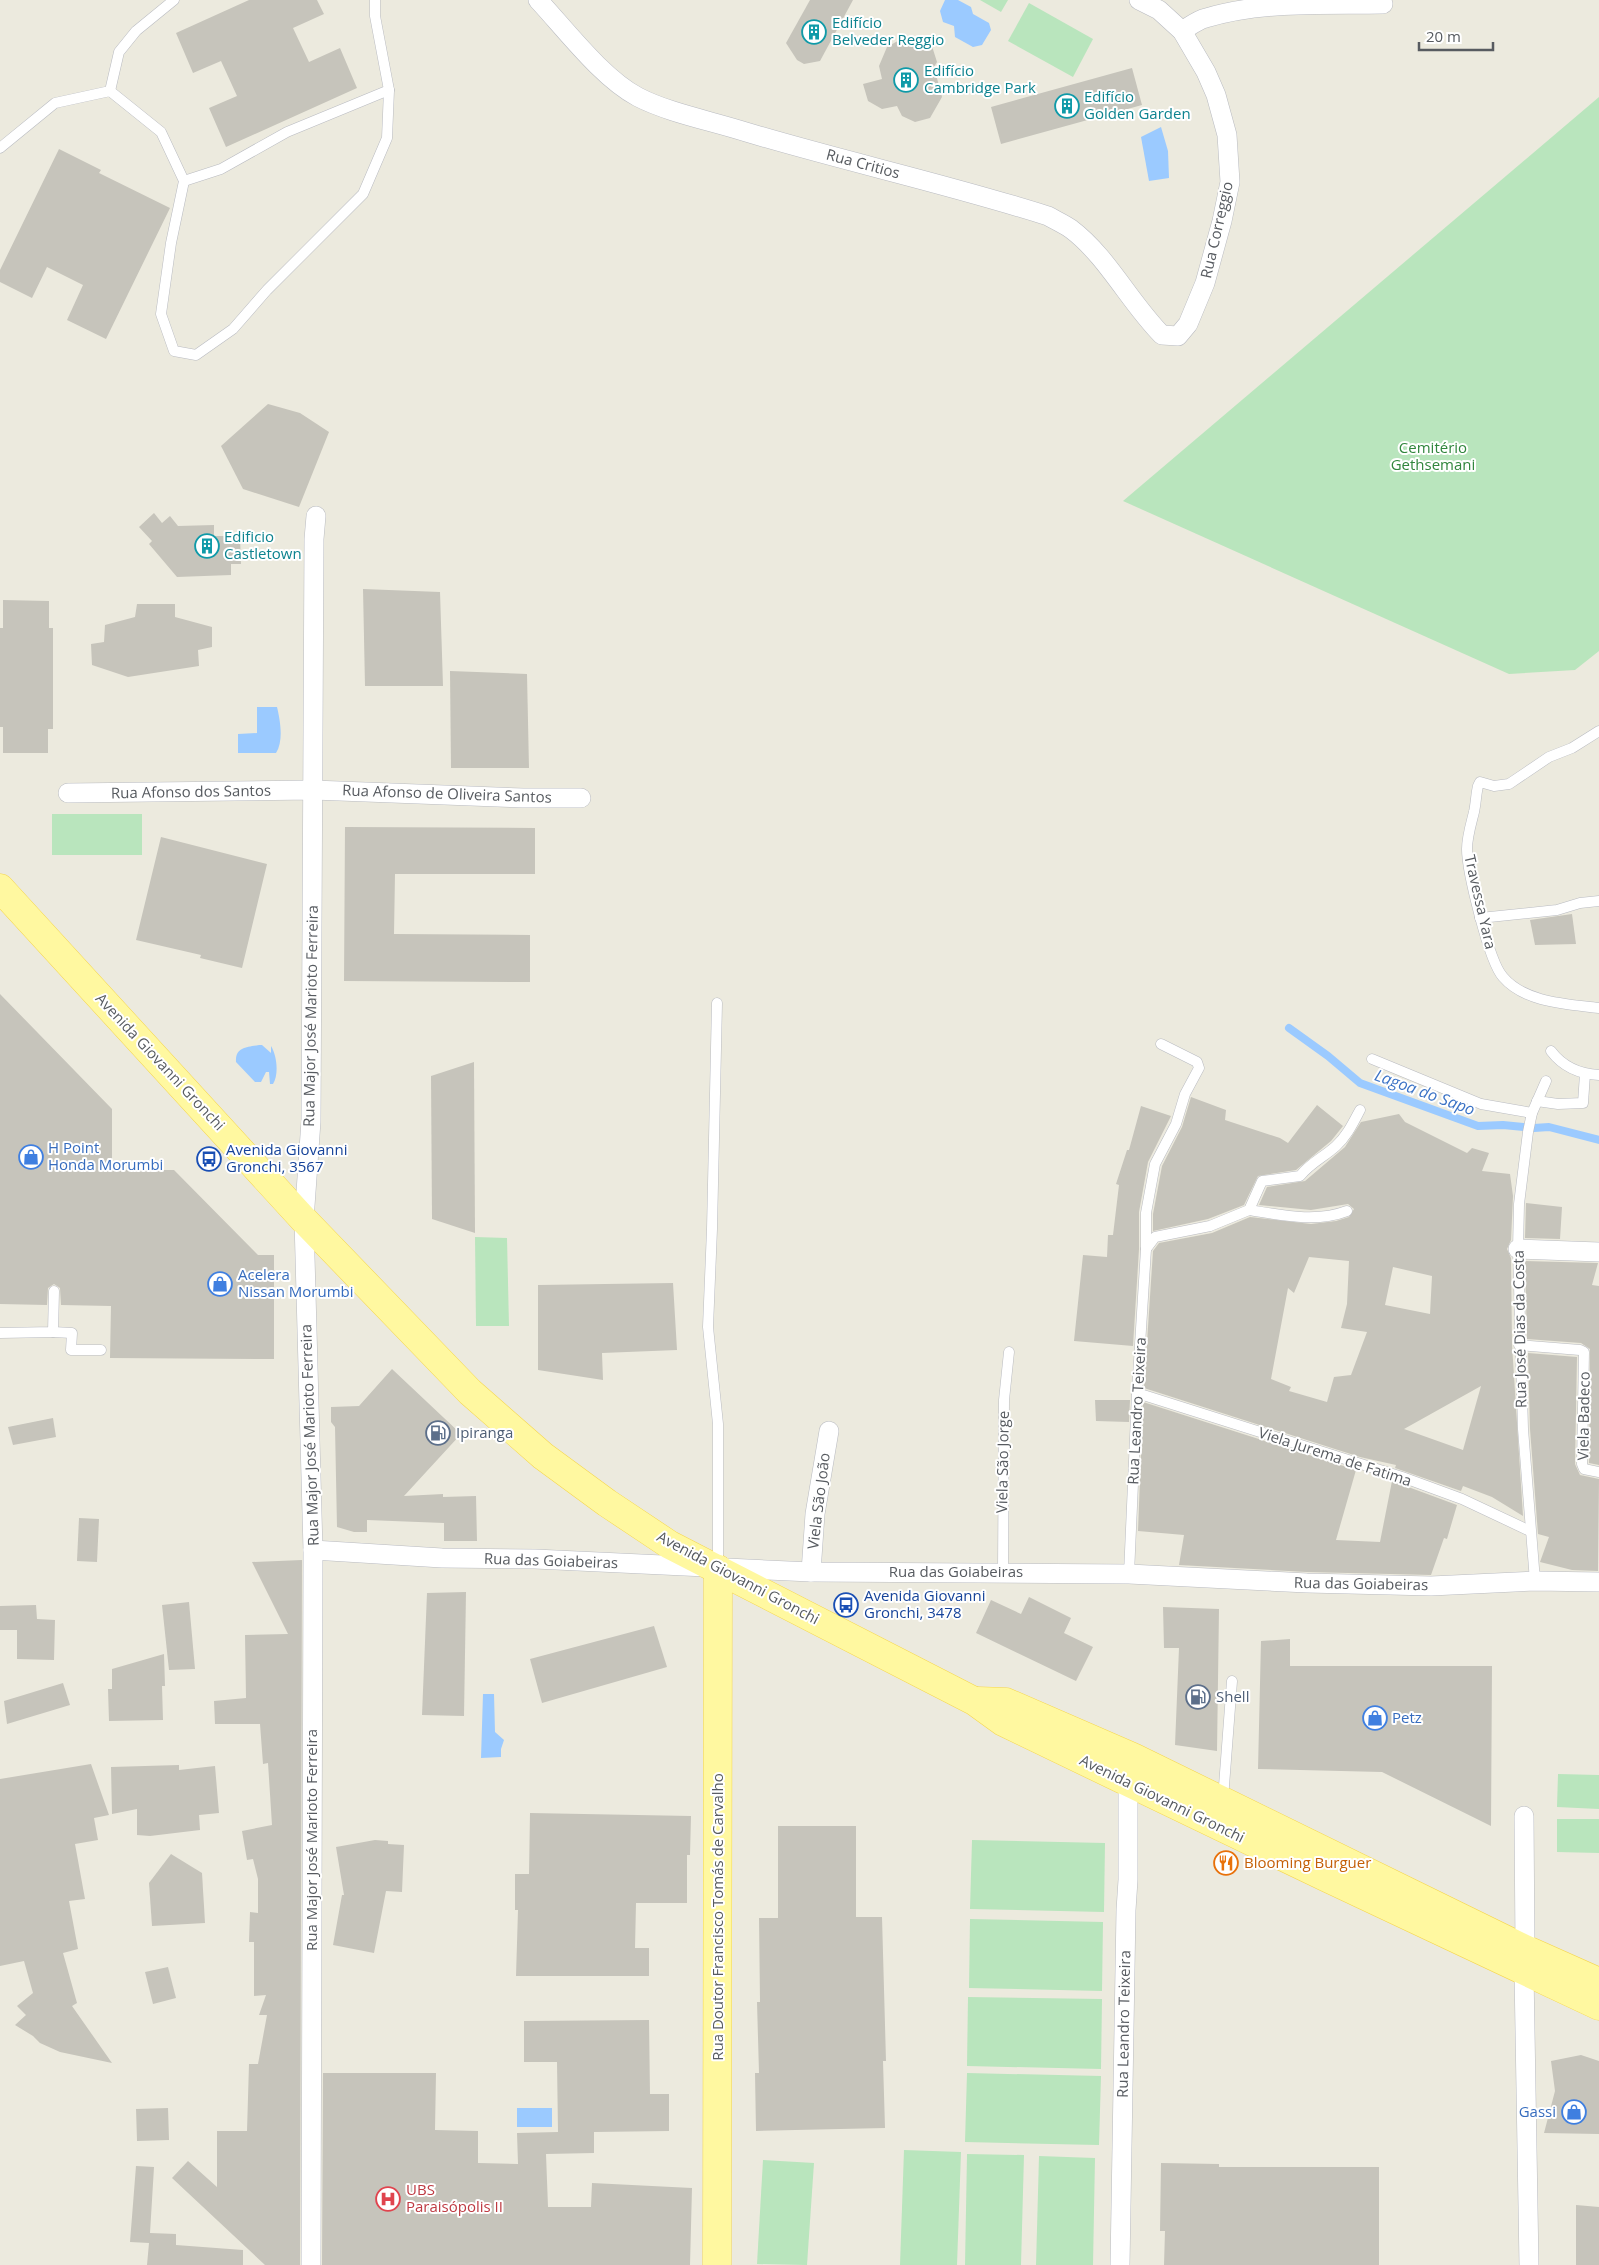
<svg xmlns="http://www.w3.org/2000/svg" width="1599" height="2265" font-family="'Open Sans',sans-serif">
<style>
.green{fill:#b9e5bd}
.water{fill:#9bcaff}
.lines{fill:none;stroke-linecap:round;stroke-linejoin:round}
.stream{stroke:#9bcaff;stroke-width:8}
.building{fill:#c6c4bb;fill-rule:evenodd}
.service-casing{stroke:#b9bbc1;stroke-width:11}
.minor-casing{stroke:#b9bbc1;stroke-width:20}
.primary-casing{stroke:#f6d64d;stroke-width:29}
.service{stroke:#fff;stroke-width:10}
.minor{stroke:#fff;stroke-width:19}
.primary{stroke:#fff8a0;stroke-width:28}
.labels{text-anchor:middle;stroke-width:4;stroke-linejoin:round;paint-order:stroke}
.culture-label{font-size:15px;fill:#0d838f;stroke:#fff;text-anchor:start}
.street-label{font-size:15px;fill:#575b60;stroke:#fff}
.park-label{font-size:15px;fill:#31863d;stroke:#fff}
.shop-label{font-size:15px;fill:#366cbe;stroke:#fff;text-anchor:start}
.transit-label{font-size:15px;fill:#164399;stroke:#fff;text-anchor:start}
.service-label{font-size:15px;fill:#4e5e75;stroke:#fff;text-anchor:start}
.food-label{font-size:15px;fill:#c56008;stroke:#fff;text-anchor:start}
.health-label{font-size:15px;fill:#be3a42;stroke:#fff;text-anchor:start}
.water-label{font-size:16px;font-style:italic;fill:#3a72c5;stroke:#fff}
</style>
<rect width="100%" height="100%" fill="#eceade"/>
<g class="green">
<polygon points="980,0 1008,0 1001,12"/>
<polygon points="1029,3 1093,39 1073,77 1008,41"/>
<polygon points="1599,97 1599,651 1575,670 1509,674 1123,501"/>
<rect x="52" y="814" width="90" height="41"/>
<polygon points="475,1237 507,1238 509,1326 476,1326"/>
<polygon points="1558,1774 1599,1775 1599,1809 1557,1807"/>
<polygon points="1557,1819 1599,1819 1599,1853 1557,1852"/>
<polygon points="972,1840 1105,1843 1104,1912 970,1909"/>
<polygon points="970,1919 1103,1922 1102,1991 969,1988"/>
<polygon points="968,1997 1102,1999 1101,2069 967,2066"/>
<polygon points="967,2073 1101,2076 1099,2145 965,2142"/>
<polygon points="904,2150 961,2152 957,2265 900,2265"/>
<polygon points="967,2154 1024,2155 1021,2265 965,2265"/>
<polygon points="1039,2156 1095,2158 1093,2265 1036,2265"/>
<polygon points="763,2160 814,2163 807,2265 757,2264"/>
</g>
<g class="water">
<polygon points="945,0 958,0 971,7 973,14 989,23 991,30 982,45 973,47 955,37 954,26 943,22 940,11"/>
<polygon points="1161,127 1168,151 1169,178 1149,181 1141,137"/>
<path d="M 257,707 L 277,707 C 280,720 284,740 276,753 L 238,753 L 238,734 L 257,733 Z"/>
<path d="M 259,1045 L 262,1045 L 271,1053 L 271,1046 C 277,1056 279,1074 273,1084 L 270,1084 L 269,1072 L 266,1072 L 261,1082 L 255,1082 L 236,1062 C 235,1047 247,1047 259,1045 Z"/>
<polygon points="483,1694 494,1694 495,1732 504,1740 501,1749 501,1757 481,1758"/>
<rect x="517" y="2108" width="35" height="19"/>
</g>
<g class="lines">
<polyline class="stream" points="1289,1028 1328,1056 1360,1083 1478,1126 1503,1125 1534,1128 1549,1127 1599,1140"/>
</g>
<g class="building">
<polygon points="249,0 317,0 324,14 293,28 309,62 340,48 357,88 226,147 209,108 237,96 221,61 193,73 176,33"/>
<polygon points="810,0 853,0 820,61 804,64 797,60 786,43"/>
<polygon points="903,38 917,38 931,43 937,62 934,67 942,97 930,118 915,122 902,116 897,106 882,109 868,101 863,84 882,79 879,66 887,47"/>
<polygon points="1132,68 1142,105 1001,144 991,107"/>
<polygon points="59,149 101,170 99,173 170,208 106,339 67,320 83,285 47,267 32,298 0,282 0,270"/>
<polygon points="268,404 300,413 329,432 299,507 243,489 221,446"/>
<polygon points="154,513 162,523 170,516 178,526 214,525 214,536 240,536 241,564 231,564 231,575 177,577 149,544 152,541 139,527"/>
<polygon points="363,589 440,592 443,686 365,686"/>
<polygon points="3,600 49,601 49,628 53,628 53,729 48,729 48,753 3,753 3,727 0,727 0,628 3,628"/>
<polygon points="137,604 175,604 175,617 212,627 212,647 198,650 199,666 128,677 92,665 91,644 104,642 105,625 135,617"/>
<polygon points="450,671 527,674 529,768 451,768"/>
<polygon points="345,827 535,828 535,874 395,874 394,934 530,935 530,982 344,981"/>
<polygon points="161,837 267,864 242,968 200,958 201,955 136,940"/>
<polygon points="1572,914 1576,944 1535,945 1530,920"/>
<polygon points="0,994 112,1109 112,1170 174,1170 258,1255 274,1255 274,1359 110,1358 111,1306 61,1305 60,1288 54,1284 48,1288 47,1305 0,1304"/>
<polygon points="474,1062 475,1233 432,1219 431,1076"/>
<polygon points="1191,1097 1226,1110 1225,1120 1280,1138 1288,1143 1317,1105 1343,1126 1331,1141 1296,1170 1258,1176 1244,1205 1208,1219 1153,1231 1153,1214 1162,1166 1182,1127"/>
<polygon points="1141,1106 1171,1116 1148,1162 1139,1212 1139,1249 1133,1346 1074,1341 1083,1255 1107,1257 1108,1235 1113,1235 1119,1185 1116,1184 1127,1150 1129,1150"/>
<path d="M 1399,1114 L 1405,1122 L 1467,1153 L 1472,1148 L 1489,1153 L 1482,1171 L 1510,1174 L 1513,1196 L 1511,1240 L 1507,1249 L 1511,1258 L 1512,1345 L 1523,1516 L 1492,1497 L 1463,1486 L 1461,1491 L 1395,1468 L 1396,1465 L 1360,1457 L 1144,1388 L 1153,1251 L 1159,1243 L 1212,1233 L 1250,1217 L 1311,1224 L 1336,1221 L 1349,1217 L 1354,1209 L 1348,1204 L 1311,1210 L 1259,1205 L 1267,1187 L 1305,1181 L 1345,1147 L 1361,1122 ZM 1309,1257 L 1349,1261 L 1347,1304 L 1341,1328 L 1367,1332 L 1351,1375 L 1334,1377 L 1327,1402 L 1289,1391 L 1291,1387 L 1271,1379 L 1288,1288 L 1294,1293 ZM 1393,1267 L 1432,1276 L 1430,1314 L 1385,1305 ZM 1481,1386 L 1463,1450 L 1404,1429 Z"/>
<polygon points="1526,1203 1562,1207 1560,1239 1525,1238"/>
<polygon points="1525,1261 1598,1263 1592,1285 1599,1286 1599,1465 1589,1463 1590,1349 1581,1343 1527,1339"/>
<polygon points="673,1283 677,1350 602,1353 603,1380 538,1370 538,1285"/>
<polygon points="1528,1353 1577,1357 1575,1464 1580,1475 1599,1479 1598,1571 1572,1570 1540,1562 1549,1537 1538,1534 1530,1429"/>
<polygon points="392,1369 461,1434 404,1496 443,1494 443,1497 476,1496 477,1541 444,1541 444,1523 367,1520 367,1532 354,1532 337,1527 335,1427 331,1422 331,1407 359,1406"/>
<polygon points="1095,1400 1130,1400 1129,1422 1096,1421"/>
<polygon points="1143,1402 1356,1470 1336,1540 1380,1542 1392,1481 1457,1505 1447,1539 1444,1538 1431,1575 1307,1572 1179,1565 1184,1535 1138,1531"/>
<polygon points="53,1418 56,1437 13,1445 8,1427"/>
<polygon points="79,1518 99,1519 97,1562 77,1561"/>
<polygon points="302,1560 300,2265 265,2265 172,2178 188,2161 217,2187 217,2131 247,2131 249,2064 258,2064 267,2015 259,2015 266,1995 254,1996 254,1942 249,1942 250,1912 258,1913 258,1879 253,1859 247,1860 242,1831 272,1825 268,1763 263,1764 260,1724 215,1724 214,1701 246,1698 245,1635 288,1634 252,1562"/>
<polygon points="466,1592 464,1716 422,1715 427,1593"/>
<polygon points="1029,1597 1071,1618 1064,1633 1093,1647 1076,1681 976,1633 991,1600 1021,1614"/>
<polygon points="189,1602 195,1669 169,1670 162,1605"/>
<polygon points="36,1605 37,1619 55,1620 54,1660 17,1659 17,1630 0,1630 0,1606"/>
<polygon points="1163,1607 1219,1609 1217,1751 1175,1745 1179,1648 1164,1648"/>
<polygon points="654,1626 667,1667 542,1703 530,1659"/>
<polygon points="1290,1639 1290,1666 1492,1666 1491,1826 1382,1772 1258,1769 1261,1641"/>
<polygon points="164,1654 165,1686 162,1686 163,1720 109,1721 108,1689 112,1689 112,1669"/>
<polygon points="63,1683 70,1705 7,1724 4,1701"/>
<polygon points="91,1764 109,1815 94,1818 98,1840 75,1844 85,1899 69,1901 78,1949 63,1953 77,2003 72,2006 112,2063 60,2052 40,2043 33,2036 15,2025 26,2015 17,2006 33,1993 24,1961 0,1966 0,1779"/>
<polygon points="179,1765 179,1770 215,1766 219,1813 199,1815 200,1830 150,1836 137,1835 137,1809 112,1814 111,1767"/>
<polygon points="530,1813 691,1816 690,1855 687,1855 687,1903 636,1903 635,1948 649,1948 649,1976 516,1976 518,1910 515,1910 515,1874 529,1874"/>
<polygon points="778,1826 856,1826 856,1917 882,1917 886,2061 883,2061 885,2128 756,2131 755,2073 759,2073 757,2002 760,2002 759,1918 778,1918"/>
<polygon points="375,1840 388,1841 388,1844 404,1845 402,1892 386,1891 374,1953 333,1945 342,1895 344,1895 336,1847"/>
<polygon points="171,1854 202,1873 205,1923 152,1926 149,1883"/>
<polygon points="168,1967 176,1998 153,2004 145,1972"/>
<polygon points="649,2020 650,2094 669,2094 669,2131 594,2132 594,2153 546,2154 548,2207 591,2207 592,2183 692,2188 690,2265 322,2265 323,2073 436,2073 435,2130 478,2131 478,2163 518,2164 517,2133 558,2132 557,2062 524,2062 524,2021"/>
<polygon points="1581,2055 1599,2061 1599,2134 1544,2133 1555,2091 1551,2061"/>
<polygon points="168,2108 169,2140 137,2141 136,2109"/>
<polygon points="1161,2163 1219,2164 1219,2167 1379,2167 1379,2265 1164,2265 1165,2231 1160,2231"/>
<polygon points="136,2166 154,2167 150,2233 176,2234 176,2245 243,2250 243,2265 147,2265 149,2243 130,2242"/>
<polygon points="1576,2205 1599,2207 1599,2265 1576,2265"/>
</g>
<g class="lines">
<g class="service-casing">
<g id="service">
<polyline points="110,91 119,52 136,31 174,0"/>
<polyline points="0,148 55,103 110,91 161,132 184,181 171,243 161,314 174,351 196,355 233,329 267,290 363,194 387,138 389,90 375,16 375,0"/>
<polyline points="184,181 221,169 287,132 389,90"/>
<path d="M 1599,731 L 1572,748 L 1549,757 L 1509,784 L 1494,786 L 1480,782 L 1478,786 C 1476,794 1476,803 1474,812 C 1471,824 1467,837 1467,849 C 1467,871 1489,962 1503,977 C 1525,1003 1568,1004 1599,1008"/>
<polyline points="1480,918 1557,910 1580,903 1599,901"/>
<polyline points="717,1003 712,1229 708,1327 718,1424 718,1568"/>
<path d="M 1551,1051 C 1563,1067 1580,1074 1599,1075"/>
<polyline points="1372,1059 1481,1104 1532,1113"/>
<polyline points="1537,1101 1558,1104 1583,1103 1585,1074"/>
<path d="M 1249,1210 C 1281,1215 1316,1223 1347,1211"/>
<path d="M 1146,1249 L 1155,1237 L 1210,1226 L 1249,1210 L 1262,1181 L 1300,1176 C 1310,1163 1324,1157 1336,1146 C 1347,1136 1353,1123 1360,1110"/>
<polyline points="53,1332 72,1333 71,1350 101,1350"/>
<polyline points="0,1333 53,1332 54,1291"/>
<polyline points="1519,1345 1580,1350 1584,1352 1582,1464 1584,1469 1599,1472"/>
<polyline points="1137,1393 1402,1477 1462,1499 1530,1531"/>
<polyline points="1003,1572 1004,1400 1009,1352"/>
<polyline points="1129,1574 1137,1393 1146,1249 1146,1213 1155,1164 1176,1124 1185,1094 1199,1068 1197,1062 1161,1044"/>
<polyline points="1535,1581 1523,1429 1518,1249 1519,1204 1528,1132 1532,1113 1546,1081"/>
<polyline points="1223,1799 1232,1681"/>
</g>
</g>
<g class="minor-casing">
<g id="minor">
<path d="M 538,0 C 566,30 602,78 638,97 C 669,113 712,121 746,132 C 846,162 948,184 1048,216 C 1055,220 1064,224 1071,229 C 1107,256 1130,303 1162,335 L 1178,336 L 1188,324 L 1205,283 L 1222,221 L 1230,182 L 1227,135 L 1216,95 L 1206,72 L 1182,31 L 1159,10 L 1139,0"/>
<path d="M 1182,31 C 1189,27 1197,20 1206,18 C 1263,1 1324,5 1383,4"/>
<polyline points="68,793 313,790 523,798 581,798"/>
<polyline points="1518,1249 1599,1252"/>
<polyline points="313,1550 442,1558 535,1559 811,1572 1129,1574 1307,1583 1431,1586 1535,1581 1599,1582"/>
<polyline points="811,1572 815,1514 829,1431"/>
<polyline points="1524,1816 1525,1949"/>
<polyline points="1524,1972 1529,2265"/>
<polyline points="311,2265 313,1550 304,1220 311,1121 314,539 316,516"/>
<polyline points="1120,2265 1126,1910 1128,1880 1128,1783"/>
</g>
</g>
<g class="primary-casing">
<g id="primary">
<polyline points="0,888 304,1220 470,1392 543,1456 607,1503 670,1545 974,1701 1003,1722 1327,1878 1599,2006"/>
<polyline points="978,1701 1006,1702 1133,1757 1525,1949 1599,1982"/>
<polyline points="717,2265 718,1569"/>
</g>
</g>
<use href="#service" class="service"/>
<use href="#minor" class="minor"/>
<use href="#primary" class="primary"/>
</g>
<defs>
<g id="building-ring" transform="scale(1.25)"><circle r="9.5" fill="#fff" stroke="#0f9aa8" stroke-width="1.5"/><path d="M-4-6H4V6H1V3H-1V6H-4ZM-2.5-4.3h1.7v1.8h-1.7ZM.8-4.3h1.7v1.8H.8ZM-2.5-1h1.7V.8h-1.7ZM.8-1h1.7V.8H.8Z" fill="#0f9aa8"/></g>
<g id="shop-ring" transform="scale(1.25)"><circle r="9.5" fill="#fff" stroke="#3f7fe0" stroke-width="1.5"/><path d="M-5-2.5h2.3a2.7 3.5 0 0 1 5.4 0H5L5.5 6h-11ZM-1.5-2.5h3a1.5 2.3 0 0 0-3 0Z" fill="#3f7fe0"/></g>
<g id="bus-ring" transform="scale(1.25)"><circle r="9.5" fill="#fff" stroke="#1a4fb4" stroke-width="1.5"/><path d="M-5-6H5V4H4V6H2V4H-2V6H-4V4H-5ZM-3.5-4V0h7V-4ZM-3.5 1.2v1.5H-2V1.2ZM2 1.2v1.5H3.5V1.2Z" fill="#1a4fb4"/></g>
<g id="fuel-ring" transform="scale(1.25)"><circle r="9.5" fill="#fff" stroke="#5c6f8a" stroke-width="1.5"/><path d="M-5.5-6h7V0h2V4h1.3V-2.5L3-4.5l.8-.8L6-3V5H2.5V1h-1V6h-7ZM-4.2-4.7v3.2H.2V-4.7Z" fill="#5c6f8a"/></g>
<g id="restaurant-ring" transform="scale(1.25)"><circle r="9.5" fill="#fff" stroke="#e8710a" stroke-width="1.5"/><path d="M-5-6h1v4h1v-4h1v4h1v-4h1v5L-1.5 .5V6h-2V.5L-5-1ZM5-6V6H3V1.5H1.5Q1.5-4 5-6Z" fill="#e8710a"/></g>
<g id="hospital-ring" transform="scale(1.25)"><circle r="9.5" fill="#fff" stroke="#e0444e" stroke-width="1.5"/><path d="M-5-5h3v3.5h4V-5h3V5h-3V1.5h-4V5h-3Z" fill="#e0444e"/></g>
</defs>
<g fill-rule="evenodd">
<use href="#building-ring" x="814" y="32"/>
<use href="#building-ring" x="906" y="80"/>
<use href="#building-ring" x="1067" y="106"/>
<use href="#building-ring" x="207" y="546"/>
<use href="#shop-ring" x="31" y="1157"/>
<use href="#bus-ring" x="209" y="1159"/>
<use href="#shop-ring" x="220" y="1284"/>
<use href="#fuel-ring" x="438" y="1433"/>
<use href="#bus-ring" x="846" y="1605"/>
<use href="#fuel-ring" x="1198" y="1697"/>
<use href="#shop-ring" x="1375" y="1718"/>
<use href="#restaurant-ring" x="1226" y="1863"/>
<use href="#shop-ring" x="1574" y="2112"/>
<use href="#hospital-ring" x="388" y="2199"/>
</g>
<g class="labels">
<g class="culture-label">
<text x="832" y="28">Edifício<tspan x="832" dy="17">Belveder Reggio</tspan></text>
<text x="924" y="76">Edifício<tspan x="924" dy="17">Cambridge Park</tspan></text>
<text x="1084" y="102">Edifício<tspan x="1084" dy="17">Golden Garden</tspan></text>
<text x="224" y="542">Edificio<tspan x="224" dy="17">Castletown</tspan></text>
</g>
<g class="street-label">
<text transform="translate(863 164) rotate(15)" y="5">Rua Critios</text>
<text transform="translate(1217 230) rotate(-77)" y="5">Rua Correggio</text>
<text transform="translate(191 792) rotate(-1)" y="5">Rua Afonso dos Santos</text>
<text transform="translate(447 794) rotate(2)" y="5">Rua Afonso de Oliveira Santos</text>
<text transform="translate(1480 902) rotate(77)" y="5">Travessa Yara</text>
<text transform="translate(311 1016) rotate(-89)" y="5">Rua Major José Marioto Ferreira</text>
<text transform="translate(160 1062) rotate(47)" y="5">Avenida Giovanni Gronchi</text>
<text transform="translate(1520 1329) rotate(-91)" y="5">Rua José Dias da Costa</text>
<text transform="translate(1137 1411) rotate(-87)" y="5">Rua Leandro Teixeira</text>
<text transform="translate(1584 1416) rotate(-89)" y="5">Viela Badeco</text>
<text transform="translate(310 1435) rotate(-92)" y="5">Rua Major José Marioto Ferreira</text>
<text transform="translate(1335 1457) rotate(18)" y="5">Viela Jurema de Fatima</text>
<text transform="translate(1003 1462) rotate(-89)" y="5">Viela São Jorge</text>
<text transform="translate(819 1501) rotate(-83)" y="5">Viela São João</text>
<text transform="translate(551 1561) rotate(2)" y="5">Rua das Goiabeiras</text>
<text x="956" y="1577">Rua das Goiabeiras</text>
<text transform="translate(738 1578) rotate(28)" y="5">Avenida Giovanni Gronchi</text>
<text transform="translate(1361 1584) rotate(1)" y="5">Rua das Goiabeiras</text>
<text transform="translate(1162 1799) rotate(26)" y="5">Avenida Giovanni Gronchi</text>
<text transform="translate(312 1840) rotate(-90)" y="5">Rua Major José Marioto Ferreira</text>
<text transform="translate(718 1917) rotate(-90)" y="5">Rua Doutor Francisco Tomás de Carvalho</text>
<text transform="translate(1124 2024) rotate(-89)" y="5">Rua Leandro Teixeira</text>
</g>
<g class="park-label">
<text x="1433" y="453">Cemitério<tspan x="1433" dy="17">Gethsemani</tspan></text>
</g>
<g class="shop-label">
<text x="48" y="1153">H Point<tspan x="48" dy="17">Honda Morumbi</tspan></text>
<text x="238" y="1280">Acelera<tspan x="238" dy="17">Nissan Morumbi</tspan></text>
<text x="1392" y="1723">Petz</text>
<text x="1556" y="2117" text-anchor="end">Gassi</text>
</g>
<g class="transit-label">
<text x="226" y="1155">Avenida Giovanni<tspan x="226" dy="17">Gronchi, 3567</tspan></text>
<text x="864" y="1601">Avenida Giovanni<tspan x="864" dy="17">Gronchi, 3478</tspan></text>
</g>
<g class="service-label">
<text x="456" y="1438">Ipiranga</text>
<text x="1216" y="1702">Shell</text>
</g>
<g class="food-label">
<text x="1244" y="1868">Blooming Burguer</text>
</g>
<g class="health-label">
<text x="406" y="2195">UBS<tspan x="406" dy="17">Paraisópolis II</tspan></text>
</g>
<g class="water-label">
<text transform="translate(1425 1092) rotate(20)" y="6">Lagoa do Sapo</text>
</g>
</g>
<path d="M1419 42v8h74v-8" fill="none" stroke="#575b60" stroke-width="2.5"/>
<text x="1426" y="42" font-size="15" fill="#575b60" stroke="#ffffff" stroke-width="4" paint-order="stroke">20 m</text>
</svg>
